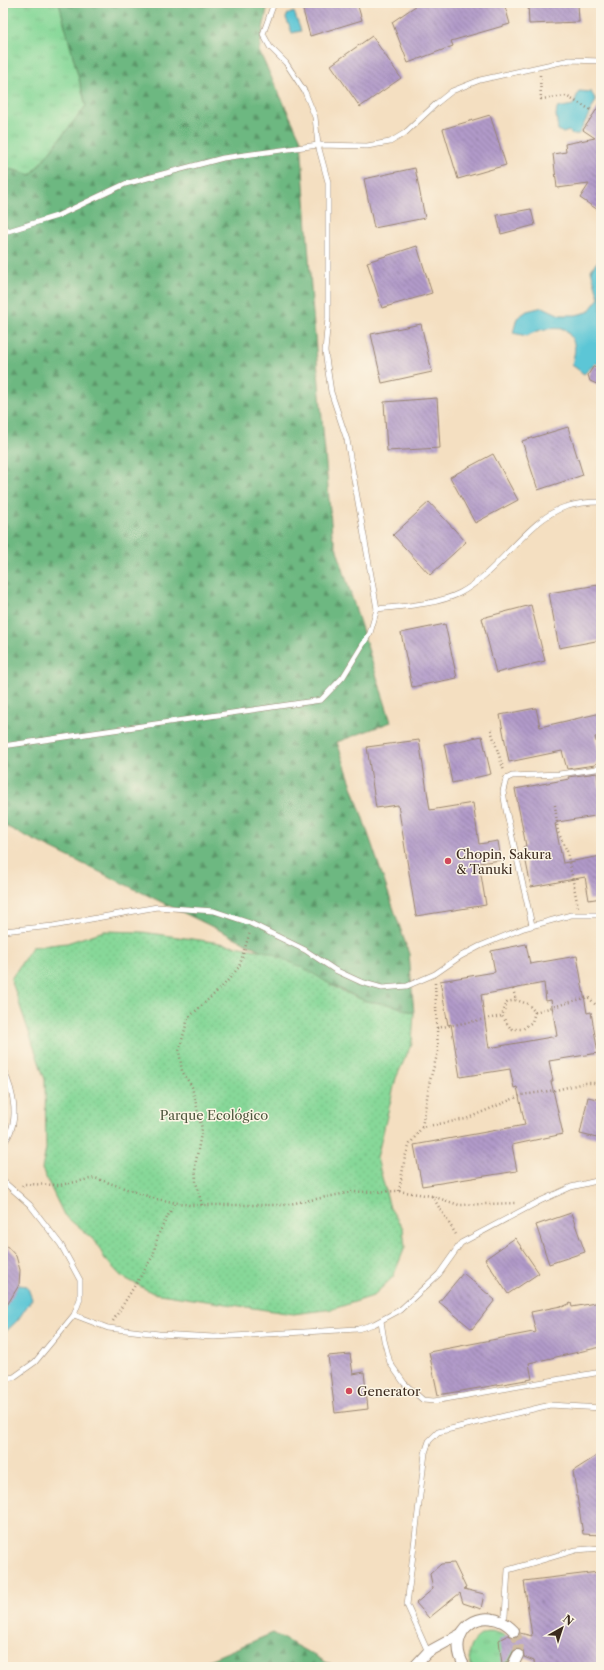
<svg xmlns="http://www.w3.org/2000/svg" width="604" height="1670" font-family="'Libre Caslon Text',serif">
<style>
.grass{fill:url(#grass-tufts);stroke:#61815c}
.forest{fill:url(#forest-firs);stroke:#547150}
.park{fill:url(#park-dots);stroke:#61815c}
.water{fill:#5cc6d6;stroke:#4c787a}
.building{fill:url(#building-back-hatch);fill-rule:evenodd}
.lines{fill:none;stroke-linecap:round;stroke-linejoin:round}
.minor-tunnel{stroke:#cfbba0;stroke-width:10;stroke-dasharray:10 5;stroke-linecap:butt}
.service-casing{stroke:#988470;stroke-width:6}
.minor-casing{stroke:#988470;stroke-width:12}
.path{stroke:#988470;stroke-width:2.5;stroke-dasharray:1 3;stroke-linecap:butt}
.service{stroke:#fff;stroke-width:5}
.minor{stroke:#fff;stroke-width:10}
.poi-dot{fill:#d1495b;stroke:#fcf5e5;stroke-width:1.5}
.labels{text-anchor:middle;stroke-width:3;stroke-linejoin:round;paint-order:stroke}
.poi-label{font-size:13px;fill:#3b2a1e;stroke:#fcf5e5;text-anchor:start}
.park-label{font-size:13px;fill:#4e563d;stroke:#fcf5e5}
</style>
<defs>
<pattern id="grass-tufts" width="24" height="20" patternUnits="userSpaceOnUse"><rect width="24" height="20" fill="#87d899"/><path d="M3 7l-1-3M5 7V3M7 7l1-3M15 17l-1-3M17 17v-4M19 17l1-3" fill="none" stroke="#75ba83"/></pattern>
<pattern id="forest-firs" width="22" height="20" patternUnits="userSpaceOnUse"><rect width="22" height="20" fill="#6db881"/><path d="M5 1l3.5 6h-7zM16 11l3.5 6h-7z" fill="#5b9669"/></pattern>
<pattern id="park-dots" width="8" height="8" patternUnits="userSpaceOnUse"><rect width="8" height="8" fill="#87d899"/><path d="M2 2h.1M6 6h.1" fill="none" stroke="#75ba83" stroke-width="1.8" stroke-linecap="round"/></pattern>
<pattern id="building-back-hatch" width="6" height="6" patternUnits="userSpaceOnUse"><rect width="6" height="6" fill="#b19ac9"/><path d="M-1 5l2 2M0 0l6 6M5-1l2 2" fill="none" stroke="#917ea3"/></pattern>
</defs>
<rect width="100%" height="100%" fill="#fcf5e5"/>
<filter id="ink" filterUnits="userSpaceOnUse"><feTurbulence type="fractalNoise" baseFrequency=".025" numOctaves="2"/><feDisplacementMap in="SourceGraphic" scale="8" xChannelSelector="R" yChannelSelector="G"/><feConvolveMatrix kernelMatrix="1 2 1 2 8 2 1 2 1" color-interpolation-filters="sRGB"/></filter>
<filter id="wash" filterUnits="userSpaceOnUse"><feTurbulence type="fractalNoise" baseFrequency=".012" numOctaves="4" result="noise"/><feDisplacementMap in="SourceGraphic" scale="16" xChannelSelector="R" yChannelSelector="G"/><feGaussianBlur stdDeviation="0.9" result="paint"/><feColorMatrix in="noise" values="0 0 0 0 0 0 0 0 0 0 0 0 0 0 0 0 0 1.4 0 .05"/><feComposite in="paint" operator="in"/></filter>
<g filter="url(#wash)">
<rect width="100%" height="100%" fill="#f4dfc1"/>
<g class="grass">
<polygon points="3,3 60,3 86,106 31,175 3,167"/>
<path d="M 490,1631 C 502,1632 516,1640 515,1655 C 515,1659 512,1663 511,1667 L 472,1667 C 463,1651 473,1636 490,1631 Z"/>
</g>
<g class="forest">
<polygon points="59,3 268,3 259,51 301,140 312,302 332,534 391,722 337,742 409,954 414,1013 392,1005 365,1001 3,825 3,167 31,175 86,106"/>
<polygon points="273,1633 335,1667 192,1667"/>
</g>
<polygon class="park" points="104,931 142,932 214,942 268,952 307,970 338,989 365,1001 392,1005 414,1013 412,1043 396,1078 377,1158 390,1208 403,1228 405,1247 393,1277 373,1296 333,1309 293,1314 153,1293 121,1276 105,1259 96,1242 64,1215 42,1169 46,1149 45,1080 11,979 32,947 67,943"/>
<g class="water">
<polygon points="294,12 301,31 292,33 286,18 288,14"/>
<polygon points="579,91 591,92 596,100 579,134 573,135 569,131 563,133 558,130 556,115 557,108 573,105"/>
<path d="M 597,262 L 601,262 L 601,365 L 596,363 L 584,374 L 572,365 C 576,347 577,344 565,329 C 548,328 541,328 527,336 L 513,333 L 517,318 L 527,311 L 543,307 L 560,315 L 576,315 L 588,312 L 599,298 L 591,270 Z"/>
<polygon points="19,1285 27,1286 32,1299 17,1321 3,1334 3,1304"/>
</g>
<g id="blocks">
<g class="building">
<polygon points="301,3 357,3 362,20 310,36"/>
<polygon points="420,3 504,3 510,24 451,41 453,46 408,63 392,22"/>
<polygon points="528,3 578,3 579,22 529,24"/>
<polygon points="372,36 401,78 360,107 331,65"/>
<polygon points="601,103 601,212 580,198 589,184 557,188 553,154 566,152 565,144 595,138 583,130"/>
<polygon points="490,115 506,165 458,179 443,129"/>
<polygon points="415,168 425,218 374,228 364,179"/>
<polygon points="531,209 535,225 501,234 497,215"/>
<polygon points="417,246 432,293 382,308 367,262"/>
<polygon points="421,324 432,372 382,383 371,334"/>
<polygon points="601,364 601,386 590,381 588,375 593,367"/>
<polygon points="437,398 440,448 387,451 384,402"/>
<polygon points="568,427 583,475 538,490 522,441"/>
<polygon points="493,454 518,500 475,523 450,477"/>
<polygon points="429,502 466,542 430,575 393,535"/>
<polygon points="598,585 601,599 601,640 559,648 549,593"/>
<polygon points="531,605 545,661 496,673 482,618"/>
<polygon points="445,624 457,678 412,687 401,633"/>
<polygon points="536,708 540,727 601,713 601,736 595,737 601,762 596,763 595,765 567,769 562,751 509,762 500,715"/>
<polygon points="482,736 491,774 452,783 444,744"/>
<polygon points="419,740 430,810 473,803 479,844 498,841 501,860 479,863 486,905 416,916 398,805 376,808 367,747"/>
<polygon points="597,773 601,796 601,815 558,822 555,824 563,863 601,856 601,898 589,900 585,877 531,887 523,847 526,846 515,789 569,779 568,777"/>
<path d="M 526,944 L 530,964 L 577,956 L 587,1013 L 591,1012 L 598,1053 L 549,1061 L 553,1081 L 551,1081 L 563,1134 L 512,1145 L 517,1171 L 422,1186 L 414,1145 L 525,1125 L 517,1087 L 514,1088 L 510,1069 L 460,1077 L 451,1024 L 448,1025 L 440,981 L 495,972 L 491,951 ZM 544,983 L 546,1001 L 551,1000 L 557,1036 L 489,1048 L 481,995 Z"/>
<polygon points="588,1097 601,1100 601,1139 580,1134"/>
<polygon points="571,1213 585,1252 549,1264 536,1225"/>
<polygon points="515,1238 539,1273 508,1294 485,1259"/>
<polygon points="3,1242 16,1256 20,1270 19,1285 3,1312"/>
<polygon points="463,1273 495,1300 472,1329 439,1302"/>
<polygon points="601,1302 601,1347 529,1363 532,1379 438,1395 429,1352 533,1332 534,1333 536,1332 531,1312 561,1306 562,1307 571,1303 572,1307"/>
<polygon points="350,1354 353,1374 364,1372 368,1409 335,1413 328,1356"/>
<polygon points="601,1453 601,1535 583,1534 573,1471"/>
<polygon points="454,1563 466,1588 464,1589 484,1594 481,1609 463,1603 460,1593 429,1618 416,1603 433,1589 430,1574 441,1564"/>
<polygon points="598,1572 601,1596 601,1667 535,1667 534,1661 524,1657 523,1651 518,1649 514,1650 508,1661 502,1664 499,1640 508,1635 513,1637 516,1637 520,1633 532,1636 524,1581"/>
</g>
</g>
</g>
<g filter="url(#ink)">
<use href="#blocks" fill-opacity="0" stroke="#988470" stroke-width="1"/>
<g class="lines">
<polyline class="minor-tunnel" points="514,1631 519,1642 518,1655"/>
<g class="service-casing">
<g id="service">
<polyline points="3,231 8,231 57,216 125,184 223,158 318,145 367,146 390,142 405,133 437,103 452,91 480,80 570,60 601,61"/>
<path d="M 377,609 C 404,606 436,605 460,593 C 498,573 528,519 565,507 C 577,503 589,502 601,502"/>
<polyline points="3,746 321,700 343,677 370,633 377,609 347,440 331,392 325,351 328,318 328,182 318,145 315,117 305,92 286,63 270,47 263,34 274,3"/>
<polyline points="532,925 506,810 503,791 506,779 512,776 559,774 596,769 601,766"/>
<polyline points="3,931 53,926 157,907 214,911 250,923 305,950 335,970 361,982 382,988 407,986 435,974 461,956 480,946 524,928 571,915 601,915"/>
<path d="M 3,1069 C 14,1092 21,1123 3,1144"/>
<polyline points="3,1181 30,1205 61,1245 80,1280 80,1299 74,1315 35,1362 14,1377 3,1379"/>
<polyline points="74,1315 108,1328 159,1334 214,1337 358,1329 374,1324 400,1310 439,1274 461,1243 540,1201 571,1187 601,1180"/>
<polyline points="381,1321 384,1340 390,1363 404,1383 423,1400 434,1401 601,1372"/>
<polyline points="500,1620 505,1616 508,1570 576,1550 601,1548"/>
<polyline points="428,1652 407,1605 425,1453 429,1441 438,1432 550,1405 601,1408"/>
</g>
</g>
<g class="minor-casing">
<g id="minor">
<polyline points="415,1666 428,1652 461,1634"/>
<path d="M 465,1667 C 442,1631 485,1600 514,1631"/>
<polyline points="512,1667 518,1655"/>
</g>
</g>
<g class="path">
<polyline points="540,75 541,99 566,96 591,110"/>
<polyline points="491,730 504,771"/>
<polyline points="555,805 558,832 567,851 578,907"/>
<polyline points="435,983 438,1052 430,1080 422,1127 466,1119 522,1095 556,1090 584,1083 601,1083"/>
<polyline points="513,989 516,1000 507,1002 502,1016 511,1029 523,1029 532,1022 535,1012 528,1004 516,1000"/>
<polyline points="535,1012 588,997 596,1005 601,1008"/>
<polyline points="437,1028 502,1016"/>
<polyline points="22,1186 24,1184 60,1185 95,1178 156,1199 190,1205 284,1205 352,1192 398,1191 432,1196 459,1205 516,1203"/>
<polyline points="399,1191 405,1157 410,1144 422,1127"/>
<polyline points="432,1196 457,1236"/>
<polyline points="202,1205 196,1182 195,1166 202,1129 192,1087 182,1071 179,1051 188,1018 223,986 239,967 250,932"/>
<polyline points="113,1321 153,1256 158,1235 175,1202"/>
</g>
<use href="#service" class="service"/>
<use href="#minor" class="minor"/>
</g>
</g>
<g class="poi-dot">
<circle cx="448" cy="861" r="4"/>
<circle cx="349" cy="1391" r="4"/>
</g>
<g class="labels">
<g class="poi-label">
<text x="456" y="859">Chopin, Sakura<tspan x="456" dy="15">&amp; Tanuki</tspan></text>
<text x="357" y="1396">Generator</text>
</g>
<g class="park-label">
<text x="214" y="1120">Parque Ecológico</text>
</g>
</g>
<rect width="604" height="1670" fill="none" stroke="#fcf5e5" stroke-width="16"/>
<g transform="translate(562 1628) rotate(39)" stroke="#fcf5e5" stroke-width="3" paint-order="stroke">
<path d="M0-3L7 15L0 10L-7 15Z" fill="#3b2a1e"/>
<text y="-6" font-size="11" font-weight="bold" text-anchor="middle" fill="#3b2a1e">N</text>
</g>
</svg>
